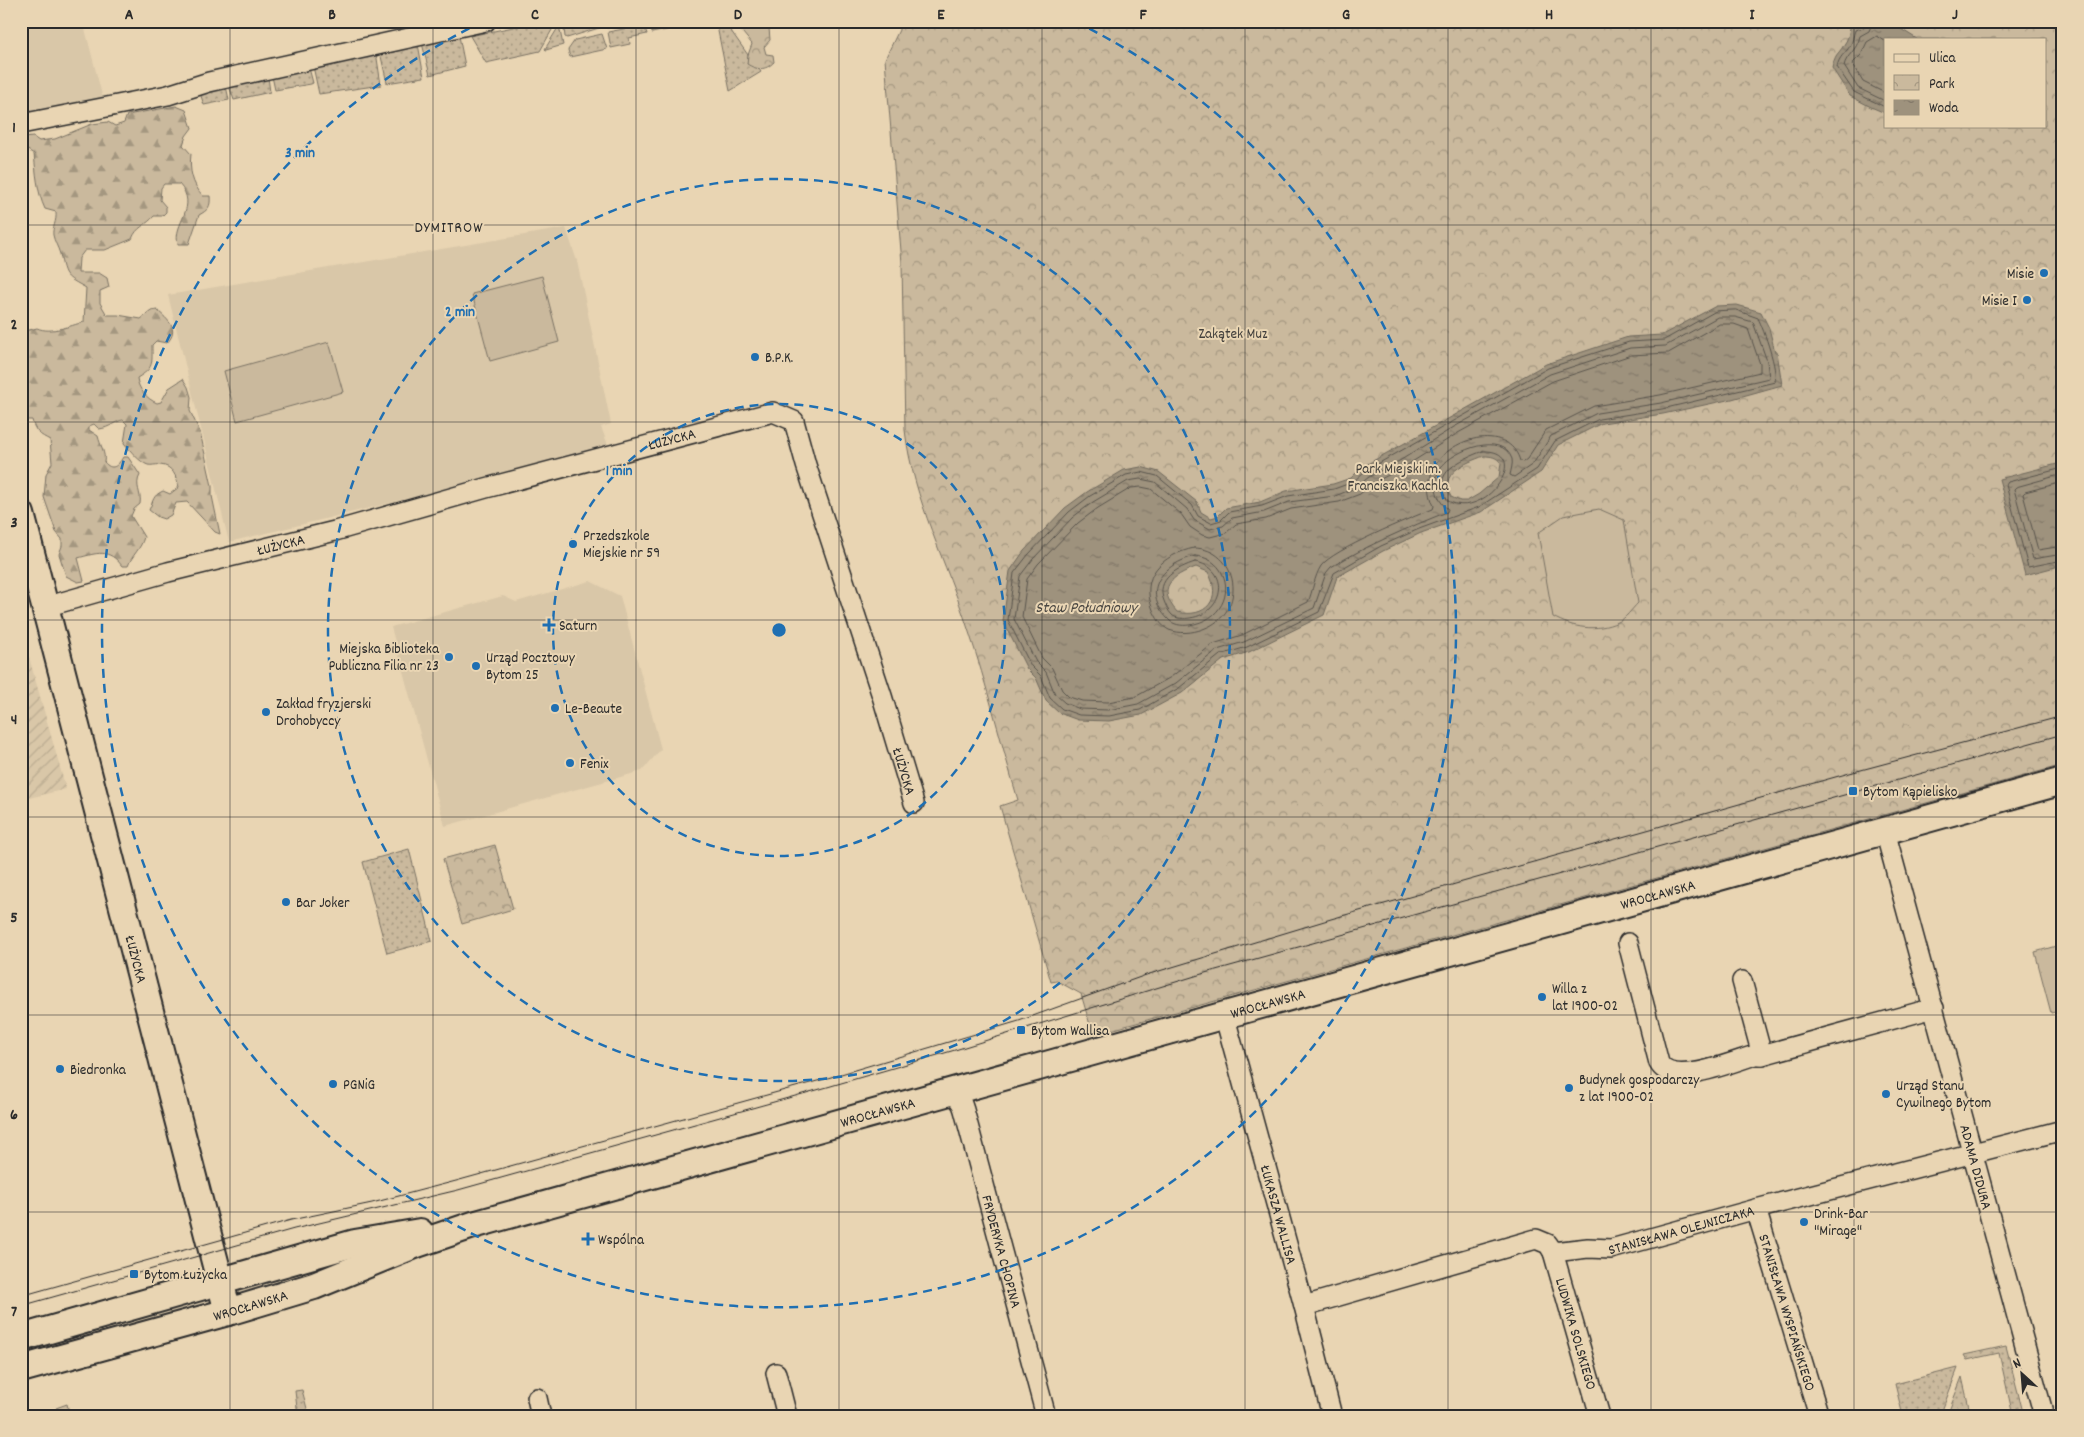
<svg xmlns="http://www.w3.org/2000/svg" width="2084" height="1437" font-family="Dekko,sans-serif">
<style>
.built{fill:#d9c7a8}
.industrial{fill:url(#industrial-furrows)}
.grass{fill:url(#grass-dots);stroke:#7a7264}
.forest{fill:url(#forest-firs);stroke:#7a7264}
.park{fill:url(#park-crowns);stroke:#7a7264;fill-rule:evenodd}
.pitch{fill:#cab99d;stroke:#7a7264}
.water{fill:url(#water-ripples);stroke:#70695c;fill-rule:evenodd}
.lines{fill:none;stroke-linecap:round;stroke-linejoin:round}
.shore{stroke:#59544c;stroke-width:1}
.stream{stroke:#70695c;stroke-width:5.5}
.street-casing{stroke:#2b2b2b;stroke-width:22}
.secondary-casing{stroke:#2b2b2b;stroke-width:30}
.street{stroke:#e9d5b3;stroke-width:19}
.secondary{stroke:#e9d5b3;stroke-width:26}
.tram{stroke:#2b2b2b;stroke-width:1}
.grid{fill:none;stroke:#2b2b2b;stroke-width:1;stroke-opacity:0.55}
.ring{fill:none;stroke:#1f6fb2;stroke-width:2.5;stroke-dasharray:9 6}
.poi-dot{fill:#1f6fb2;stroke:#e9d5b3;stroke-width:2}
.labels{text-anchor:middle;stroke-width:4;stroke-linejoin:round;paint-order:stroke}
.poi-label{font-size:15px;fill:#2b2b2b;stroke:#e9d5b3;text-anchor:start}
.park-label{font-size:15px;fill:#43403c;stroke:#e9d5b3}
.street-label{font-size:15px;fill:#2b2b2b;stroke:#e9d5b3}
.neighbourhood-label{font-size:16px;letter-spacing:1px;fill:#2b2b2b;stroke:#e9d5b3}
.water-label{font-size:16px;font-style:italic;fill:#484540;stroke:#e9d5b3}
.centre{fill:#1f6fb2;stroke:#e9d5b3;stroke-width:2.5}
.ring-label{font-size:15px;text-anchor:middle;font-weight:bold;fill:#1f6fb2;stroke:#e9d5b3;stroke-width:4;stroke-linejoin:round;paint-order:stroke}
.neatline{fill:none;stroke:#2b2b2b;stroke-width:2}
.grid-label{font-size:16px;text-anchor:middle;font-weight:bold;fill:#2b2b2b}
</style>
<defs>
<pattern id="industrial-furrows" width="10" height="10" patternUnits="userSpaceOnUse" patternTransform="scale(1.25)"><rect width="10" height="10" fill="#d9c7a8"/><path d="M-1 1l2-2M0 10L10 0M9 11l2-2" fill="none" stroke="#baab91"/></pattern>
<pattern id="grass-dots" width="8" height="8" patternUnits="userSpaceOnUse" patternTransform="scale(1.25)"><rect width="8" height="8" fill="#cab99d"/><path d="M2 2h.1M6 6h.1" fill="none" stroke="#a49780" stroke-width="1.8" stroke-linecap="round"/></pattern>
<pattern id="forest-firs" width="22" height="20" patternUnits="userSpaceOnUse" patternTransform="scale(1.25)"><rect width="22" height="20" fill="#cab99d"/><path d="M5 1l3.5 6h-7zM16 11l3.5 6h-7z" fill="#a49780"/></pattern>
<pattern id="park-crowns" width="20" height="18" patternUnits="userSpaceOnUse" patternTransform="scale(1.25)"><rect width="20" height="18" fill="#cab99d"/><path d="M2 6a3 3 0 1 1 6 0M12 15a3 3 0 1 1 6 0" fill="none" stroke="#a49780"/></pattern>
<pattern id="water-ripples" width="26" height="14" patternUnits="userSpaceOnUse" patternTransform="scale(1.25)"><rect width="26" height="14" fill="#9e927d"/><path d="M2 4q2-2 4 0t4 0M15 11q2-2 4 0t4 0" fill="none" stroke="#817767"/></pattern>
</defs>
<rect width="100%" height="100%" fill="#e9d5b3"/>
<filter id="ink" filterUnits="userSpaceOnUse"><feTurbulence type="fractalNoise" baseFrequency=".02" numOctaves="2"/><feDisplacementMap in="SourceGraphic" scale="10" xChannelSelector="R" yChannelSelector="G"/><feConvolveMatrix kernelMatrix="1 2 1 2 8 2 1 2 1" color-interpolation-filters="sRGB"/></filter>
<g filter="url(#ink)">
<g class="built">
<polygon points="21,21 83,21 104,103 21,120"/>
<polygon points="566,228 577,261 611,424 601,427 610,450 229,542 168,295"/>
<polygon points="590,581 620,596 661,749 642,771 445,826 391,627 503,596 516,602"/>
</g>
<polygon class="industrial" points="21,629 66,789 21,800"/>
<g class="grass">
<polygon points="542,21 557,21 540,51 486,63 470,36"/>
<polygon points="563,21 601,21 602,27 567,38 565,37"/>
<polygon points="605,21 638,21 607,28"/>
<polygon points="656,21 678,21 670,23 671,29 652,33 650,24"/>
<polygon points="716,21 724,21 748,55 748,64 759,69 761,72 730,91"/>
<polygon points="644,25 647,34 629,38 630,44 611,48 608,32"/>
<polygon points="559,26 563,45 546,50 545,49"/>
<polygon points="602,34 607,49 570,57 568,50 575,40"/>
<polygon points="459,36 465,66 430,75 422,43"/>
<polygon points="418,44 424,77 387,83 380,52"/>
<polygon points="376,52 381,85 319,94 313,66"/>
<polygon points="309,68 313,83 311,84 275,90 272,76"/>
<polygon points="268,77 270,92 234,100 229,86"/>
<polygon points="226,86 229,100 204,105 201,96 206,90"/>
<polygon points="409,849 432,941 387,953 363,862"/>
<polygon points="2006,1346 2024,1416 2013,1416 1999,1353 1967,1360 1964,1355"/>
<polygon points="1958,1368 1940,1416 1903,1416 1895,1384"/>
<polygon points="1962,1377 1971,1416 1947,1416"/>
<polygon points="302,1390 309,1416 298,1416 295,1391"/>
<polygon points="67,1404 70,1416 58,1416 56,1408"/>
</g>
<path class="forest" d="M 176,106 L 186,110 L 192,128 L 186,136 L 183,145 L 191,154 C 189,170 192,184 203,196 L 210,196 C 211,207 208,210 199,215 L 189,244 L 178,244 C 172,223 200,207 179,184 L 164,184 L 161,188 L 160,200 L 166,207 L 166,212 L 162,216 L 154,216 C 147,225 136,227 132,239 L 105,250 L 85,250 L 79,258 L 78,273 L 99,273 L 107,278 L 109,287 L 100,291 L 100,303 L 107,315 L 118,315 L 141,319 L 151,311 L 157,310 C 168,320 180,329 167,343 L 156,341 L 152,345 C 152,364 154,368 137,378 C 138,389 147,399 157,403 L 161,402 L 169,388 L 183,379 L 188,387 L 191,397 L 190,411 L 200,432 L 212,486 L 212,496 L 220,534 L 215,532 L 187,502 L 176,503 L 171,515 L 164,519 L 158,517 L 149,510 C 154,500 152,496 163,491 L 170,494 L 179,487 C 176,476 173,466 160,465 C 155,464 152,466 148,465 C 139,462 131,451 124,443 L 127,424 L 123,420 C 115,421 110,428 99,429 L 94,424 L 89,426 L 89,430 L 98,436 C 100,445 106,453 104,462 C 112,471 117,467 123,457 L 128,457 L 140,475 C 134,486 142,493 140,504 L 134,509 L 131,516 L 144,537 C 141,549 132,555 128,566 L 122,566 C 109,548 97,553 78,558 L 84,581 L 78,582 L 66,576 L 59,554 L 62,546 L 62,539 L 56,532 L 44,497 L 46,474 L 52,463 L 50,440 C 40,435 35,432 32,420 L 23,420 L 21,407 L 21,332 L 37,328 C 51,334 69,326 84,322 L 86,288 C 65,276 65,278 60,254 C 58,247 54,241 53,235 C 52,227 57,222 56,212 L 45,209 C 37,192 36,172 34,154 L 26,149 L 23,138 L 33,137 L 39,141 L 55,139 L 92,124 L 108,122 L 115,126 L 124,123 L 127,115 Z"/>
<g class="park">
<path d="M 738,21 L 800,21 L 769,28 L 770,40 L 764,47 L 766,54 L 773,55 L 774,62 C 765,71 757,70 747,64 L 748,55 L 752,44 L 738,27 Z"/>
<path d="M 898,21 L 2063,21 L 2063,765 L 1093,1035 L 1081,994 L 1057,981 L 1051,982 L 1000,806 L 1018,800 C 1001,743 987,685 968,629 C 947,563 913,499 905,430 L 902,263 L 885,59 L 899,30 ZM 1885,39 L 2045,39 L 2045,126 L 1885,126 Z"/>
<polygon points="495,845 513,909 462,924 443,859"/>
</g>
<g class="pitch">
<polygon points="542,276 559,342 490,361 472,294"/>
<polygon points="329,342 343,392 237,421 224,371"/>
<path d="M 1599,509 L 1624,520 L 1638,603 C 1632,609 1625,619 1618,622 C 1596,632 1573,628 1553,617 L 1538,533 L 1563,516 Z"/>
<polygon points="2063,944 2063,1010 2051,1013 2035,952"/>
</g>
<g class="water">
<path d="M 1878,21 L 1888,21 L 1917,39 L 1885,39 L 1885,113 L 1871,107 L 1850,96 L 1832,68 C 1836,51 1838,56 1845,43 C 1849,38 1849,30 1851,24 Z"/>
<path d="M 1737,305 L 1761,312 L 1769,328 L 1775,352 L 1777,352 L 1782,385 L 1732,399 L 1663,414 L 1602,423 L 1558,445 L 1541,472 L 1481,512 L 1421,533 L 1383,551 L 1337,577 L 1324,615 L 1249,652 L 1223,660 L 1182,693 L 1141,715 L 1109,721 L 1078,720 L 1059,713 L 1046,701 L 1036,678 L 1027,669 L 1003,621 L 1010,571 L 1024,551 L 1065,508 L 1087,492 L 1124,470 L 1141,467 L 1159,472 L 1197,502 L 1201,512 L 1211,518 L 1218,516 L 1226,508 L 1260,502 L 1286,491 L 1333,484 L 1351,478 L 1362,467 L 1546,364 L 1628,337 L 1662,335 L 1716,306 ZM 1484,456 C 1491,456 1497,457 1501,463 L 1499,477 L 1479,494 L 1467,501 L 1460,501 L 1451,497 C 1438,473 1465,463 1484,456 ZM 1196,567 L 1208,572 C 1223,599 1206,619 1177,612 C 1156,588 1171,576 1196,567 Z"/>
<polygon points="2061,463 2063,471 2063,565 2025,575 1999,479"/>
</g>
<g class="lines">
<g class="shore">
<path d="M 1866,21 L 1864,28 L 1855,30 C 1853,36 1853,41 1850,46 C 1845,54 1839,56 1837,67 L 1854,92 L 1885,107"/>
<path d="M 1873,21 L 1869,31 L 1860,36 C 1857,51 1846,55 1844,66 L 1858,88 L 1885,101"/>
<polyline points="1885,41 1877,36 1867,42 1861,55 1852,64 1863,82 1885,93"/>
<path d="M 1736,310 L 1758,318 C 1764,330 1778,370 1775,382 L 1662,409 L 1599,419 L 1555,441 L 1537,469 L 1479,507 L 1419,529 L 1381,546 L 1334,573 L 1319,612 L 1247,647 L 1220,655 L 1179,688 L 1140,710 L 1109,716 L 1079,715 L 1062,709 L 1050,698 L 1041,676 L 1031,666 L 1008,620 L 1014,573 L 1028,555 L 1069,512 L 1090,496 L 1126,475 L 1141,472 L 1157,476 L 1192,505 L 1198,516 L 1211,523 L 1221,520 L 1229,512 L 1262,506 L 1288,496 L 1334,489 L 1353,482 L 1365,471 L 1548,368 L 1629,342 L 1664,340 L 1716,311 Z"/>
<path d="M 1718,317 L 1735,317 L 1753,322 L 1767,361 L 1769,378 L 1661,403 L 1597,413 L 1551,436 L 1533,464 L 1514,477 L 1510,475 C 1511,470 1513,464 1512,459 C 1502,431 1454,450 1441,467 C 1432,480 1435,500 1448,509 L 1447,512 C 1407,528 1368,545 1331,567 L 1326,573 L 1314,608 L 1244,642 L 1217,650 L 1176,683 L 1138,704 L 1108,710 L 1080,709 L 1065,703 L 1055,694 L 1046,672 L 1036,662 L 1014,619 L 1020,576 L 1033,559 L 1073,517 L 1093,502 L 1128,481 L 1140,479 L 1155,482 L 1187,509 L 1194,520 L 1210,529 L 1223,526 L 1232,518 L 1264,512 L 1289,502 L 1335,496 L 1355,488 L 1369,477 L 1401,460 L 1454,427 L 1550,374 L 1630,348 L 1665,346 Z"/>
<path d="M 1720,324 L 1734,324 L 1748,329 L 1760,364 L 1760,372 L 1660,395 L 1594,406 L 1546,430 L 1527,459 L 1523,462 L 1520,461 C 1506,411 1407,448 1434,506 L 1433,509 C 1412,517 1332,550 1321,566 C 1314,577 1313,591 1308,602 L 1242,635 L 1213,644 L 1171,677 L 1135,697 L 1108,702 L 1082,701 L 1069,697 L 1062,690 L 1052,668 L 1042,658 L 1022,617 L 1027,579 L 1038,564 L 1078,523 L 1098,508 L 1131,488 L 1141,487 L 1151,489 L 1181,514 L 1190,527 L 1202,535 L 1210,537 L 1226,533 L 1236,524 L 1266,519 L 1291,509 L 1339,502 L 1360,494 L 1373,483 L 1404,467 L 1458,433 L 1553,381 L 1631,355 L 1668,353 Z"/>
<path d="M 1483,451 C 1535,449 1486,522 1448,501 C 1428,473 1462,459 1483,451 Z"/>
<polyline points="2063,468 2008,482 2006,485 2028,567 2063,560"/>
<polyline points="2063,474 2016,487 2014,489 2033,559 2063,554"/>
<polyline points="2063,482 2025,492 2023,494 2038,550 2063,546"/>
<path d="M 1194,548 C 1238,548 1250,612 1203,629 C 1192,633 1180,634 1169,630 C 1161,626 1156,617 1153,610 C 1139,576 1162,555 1194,548 Z"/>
<path d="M 1195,556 C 1235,558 1239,618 1189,625 C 1182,626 1173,625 1168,619 C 1140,590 1163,564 1195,556 Z"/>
<path d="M 1195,562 C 1231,567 1226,613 1190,618 C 1185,619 1176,619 1172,615 C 1168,611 1166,606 1164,601 C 1155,579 1177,568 1195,562 Z"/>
</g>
<polyline class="stream" points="1842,21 1851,24"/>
<g class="street-casing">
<g id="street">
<polyline points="21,124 168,95 209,82 486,21"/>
<path id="s1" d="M 45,607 L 168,572 L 335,531 L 486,488 L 773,412 L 794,421 L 806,465 L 882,696 L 914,803"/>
<path id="s2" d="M 1885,831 L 2044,1416"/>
<path d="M 1628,943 L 1659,1063 C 1672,1088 1734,1061 1755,1055 L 1762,1055"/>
<polyline points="1742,981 1762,1055 1934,1008"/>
<path id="s3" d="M 1224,1014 L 1304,1306 L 1332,1416"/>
<path id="s4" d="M 952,1090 L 962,1104 L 964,1110 L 1046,1416"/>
<path id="s5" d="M 1756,1209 L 1819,1416"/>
<path id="s6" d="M 1553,1252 L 1600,1416"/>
<path id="s7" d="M 1304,1306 L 1536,1239 L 1548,1244 L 1553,1252 L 1588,1248 L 1611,1249 L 1756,1209 L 2063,1130"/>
<polyline points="776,1373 787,1416"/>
<polyline points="537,1398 541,1416"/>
</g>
</g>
<g class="secondary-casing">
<g id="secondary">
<path id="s8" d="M 21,514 L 228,1312"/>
<polyline points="21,1338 355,1243 420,1232"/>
<path id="s9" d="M 21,1369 L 228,1312 L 314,1286 L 417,1244 L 473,1225 L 2063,781"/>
</g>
</g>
<use href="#street" class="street"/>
<use href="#secondary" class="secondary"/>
<g class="tram">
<polyline points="21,1296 291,1220 372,1203 456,1181 821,1080 1019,1021 1146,975 1331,919 1846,774 2063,716"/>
<polyline points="21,1306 294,1229 458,1190 824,1088 955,1050 1205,973 2063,734"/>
</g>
</g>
</g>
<path class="grid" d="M 230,21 L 230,1416M 433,21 L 433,1416M 636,21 L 636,1416M 839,21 L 839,1416M 1042,21 L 1042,1416M 1245,21 L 1245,1416M 1448,21 L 1448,1416M 1651,21 L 1651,1416M 1854,21 L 1854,1416M 21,225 L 2063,225M 21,422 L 2063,422M 21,620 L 2063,620M 21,817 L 2063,817M 21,1015 L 2063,1015M 21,1212 L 2063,1212"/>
<g class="ring">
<circle cx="779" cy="630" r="226"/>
<circle cx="779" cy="630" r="451"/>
<path d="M1076 22A677 677 0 1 1 482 22"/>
</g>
<g class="poi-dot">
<circle cx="2044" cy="273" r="5"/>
<circle cx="2027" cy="300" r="5"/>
<circle cx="755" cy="357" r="5"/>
<circle cx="573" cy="544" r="5"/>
<path d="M546.5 617.5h5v5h5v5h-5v5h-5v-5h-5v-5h5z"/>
<circle cx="449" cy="657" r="5"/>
<circle cx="476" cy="666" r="5"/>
<circle cx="555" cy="708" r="5"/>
<circle cx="266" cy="712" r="5"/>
<circle cx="570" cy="763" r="5"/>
<rect x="1848" y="786" width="10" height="10" rx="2.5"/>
<circle cx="286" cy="902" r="5"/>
<circle cx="1542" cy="997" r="5"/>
<rect x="1016" y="1025" width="10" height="10" rx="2.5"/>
<circle cx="60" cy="1069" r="5"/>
<circle cx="333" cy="1084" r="5"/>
<circle cx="1569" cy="1088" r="5"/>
<circle cx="1886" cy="1094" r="5"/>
<circle cx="1804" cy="1222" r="5"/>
<path d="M585.5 1231.5h5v5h5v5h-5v5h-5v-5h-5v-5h5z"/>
<rect x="129" y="1269" width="10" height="10" rx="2.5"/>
</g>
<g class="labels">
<g class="poi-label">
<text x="2034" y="278" text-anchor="end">Misie</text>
<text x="2017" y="305" text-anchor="end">Misie I</text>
<text x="765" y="362">B.P.K.</text>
<text x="583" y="540">Przedszkole<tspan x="583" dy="17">Miejskie nr 59</tspan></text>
<text x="559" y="630">Saturn</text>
<text x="439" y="653" text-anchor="end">Miejska Biblioteka<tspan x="439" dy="17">Publiczna Filia nr 23</tspan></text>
<text x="486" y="662">Urząd Pocztowy<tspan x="486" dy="17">Bytom 25</tspan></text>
<text x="276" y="708">Zakład fryzjerski<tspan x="276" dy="17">Drohobyccy</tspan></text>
<text x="565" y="713">Le-Beaute</text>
<text x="580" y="768">Fenix</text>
<text x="1863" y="796">Bytom Kąpielisko</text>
<text x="296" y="907">Bar Joker</text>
<text x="1552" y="993">Willa z<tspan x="1552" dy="17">lat 1900-02</tspan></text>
<text x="1031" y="1035">Bytom Wallisa</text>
<text x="70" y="1074">Biedronka</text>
<text x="1579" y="1084">Budynek gospodarczy<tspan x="1579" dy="17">z lat 1900-02</tspan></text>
<text x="343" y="1089">PGNiG</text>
<text x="1896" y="1090">Urząd Stanu<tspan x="1896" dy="17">Cywilnego Bytom</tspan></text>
<text x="1814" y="1218">Drink-Bar<tspan x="1814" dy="17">"Mirage"</tspan></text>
<text x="598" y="1244">Wspólna</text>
<text x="144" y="1279">Bytom Łużycka</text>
</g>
<g class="park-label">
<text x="1233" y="338">Zakątek Muz</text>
<text x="1398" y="473">Park Miejski im.<tspan x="1398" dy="17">Franciszka Kachla</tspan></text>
</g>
<g class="street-label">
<text dy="5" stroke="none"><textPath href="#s1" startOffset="649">ŁUŻYCKA</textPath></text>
<text dy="5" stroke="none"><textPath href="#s1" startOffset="244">ŁUŻYCKA</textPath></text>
<text dy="5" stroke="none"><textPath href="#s1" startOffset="1144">ŁUŻYCKA</textPath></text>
<text dy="5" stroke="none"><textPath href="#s9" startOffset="1705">WROCŁAWSKA</textPath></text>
<text dy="5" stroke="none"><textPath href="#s8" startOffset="460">ŁUŻYCKA</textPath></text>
<text dy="5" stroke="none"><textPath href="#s9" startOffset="1300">WROCŁAWSKA</textPath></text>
<text dy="5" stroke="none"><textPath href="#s9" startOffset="895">WROCŁAWSKA</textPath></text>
<text dy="5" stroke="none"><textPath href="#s2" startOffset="348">ADAMA DIDURA</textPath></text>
<text dy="5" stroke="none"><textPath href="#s3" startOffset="208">ŁUKASZA WALLISA</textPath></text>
<text dy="5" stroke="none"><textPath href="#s7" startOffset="395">STANISŁAWA OLEJNICZAKA</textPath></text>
<text dy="5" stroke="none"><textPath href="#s4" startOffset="170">FRYDERYKA CHOPINA</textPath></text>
<text dy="5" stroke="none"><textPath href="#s9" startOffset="238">WROCŁAWSKA</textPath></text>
<text dy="5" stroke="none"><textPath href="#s5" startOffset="108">STANISŁAWA WYSPIAŃSKIEGO</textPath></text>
<text dy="5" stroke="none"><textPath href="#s6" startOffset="85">LUDWIKA SOLSKIEGO</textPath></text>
</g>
<g class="neighbourhood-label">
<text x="449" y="232">DYMITROW</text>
</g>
<g class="water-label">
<text x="1086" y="612">Staw Południowy</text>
</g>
</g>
<circle cx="779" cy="630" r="8" class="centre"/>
<g class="ring-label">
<text x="300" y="157">3 min</text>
<text x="460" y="316">2 min</text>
<text x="619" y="475">1 min</text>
</g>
<rect width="2084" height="1437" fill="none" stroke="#e9d5b3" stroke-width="55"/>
<rect x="1884" y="38" width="162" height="90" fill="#e9d5b3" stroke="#9d917d"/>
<rect x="1894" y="54" width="25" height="8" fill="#e9d5b3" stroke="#9d917d"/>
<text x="1929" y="62" font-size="15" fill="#2b2b2b">Ulica</text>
<rect x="1894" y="75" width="25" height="15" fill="url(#park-crowns)" stroke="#9d917d"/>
<text x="1929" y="88" font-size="15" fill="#2b2b2b">Park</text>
<rect x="1894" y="100" width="25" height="15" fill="url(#water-ripples)" stroke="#9d917d"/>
<text x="1929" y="112" font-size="15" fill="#2b2b2b">Woda</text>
<g transform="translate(2022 1374) rotate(334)" stroke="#e9d5b3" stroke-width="4" paint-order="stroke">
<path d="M0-4L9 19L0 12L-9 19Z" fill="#2b2b2b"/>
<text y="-8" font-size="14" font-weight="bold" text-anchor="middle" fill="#2b2b2b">N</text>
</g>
<rect x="28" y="28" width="2028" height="1382" class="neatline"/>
<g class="grid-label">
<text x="129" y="19">A</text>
<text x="332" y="19">B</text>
<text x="535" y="19">C</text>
<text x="738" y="19">D</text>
<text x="941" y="19">E</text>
<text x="1143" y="19">F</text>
<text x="1346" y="19">G</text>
<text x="1549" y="19">H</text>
<text x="1752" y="19">I</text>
<text x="1955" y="19">J</text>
<text x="14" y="132">1</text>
<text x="14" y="329">2</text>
<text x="14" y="527">3</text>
<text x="14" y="724">4</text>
<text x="14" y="922">5</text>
<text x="14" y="1119">6</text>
<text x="14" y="1316">7</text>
</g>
</svg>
